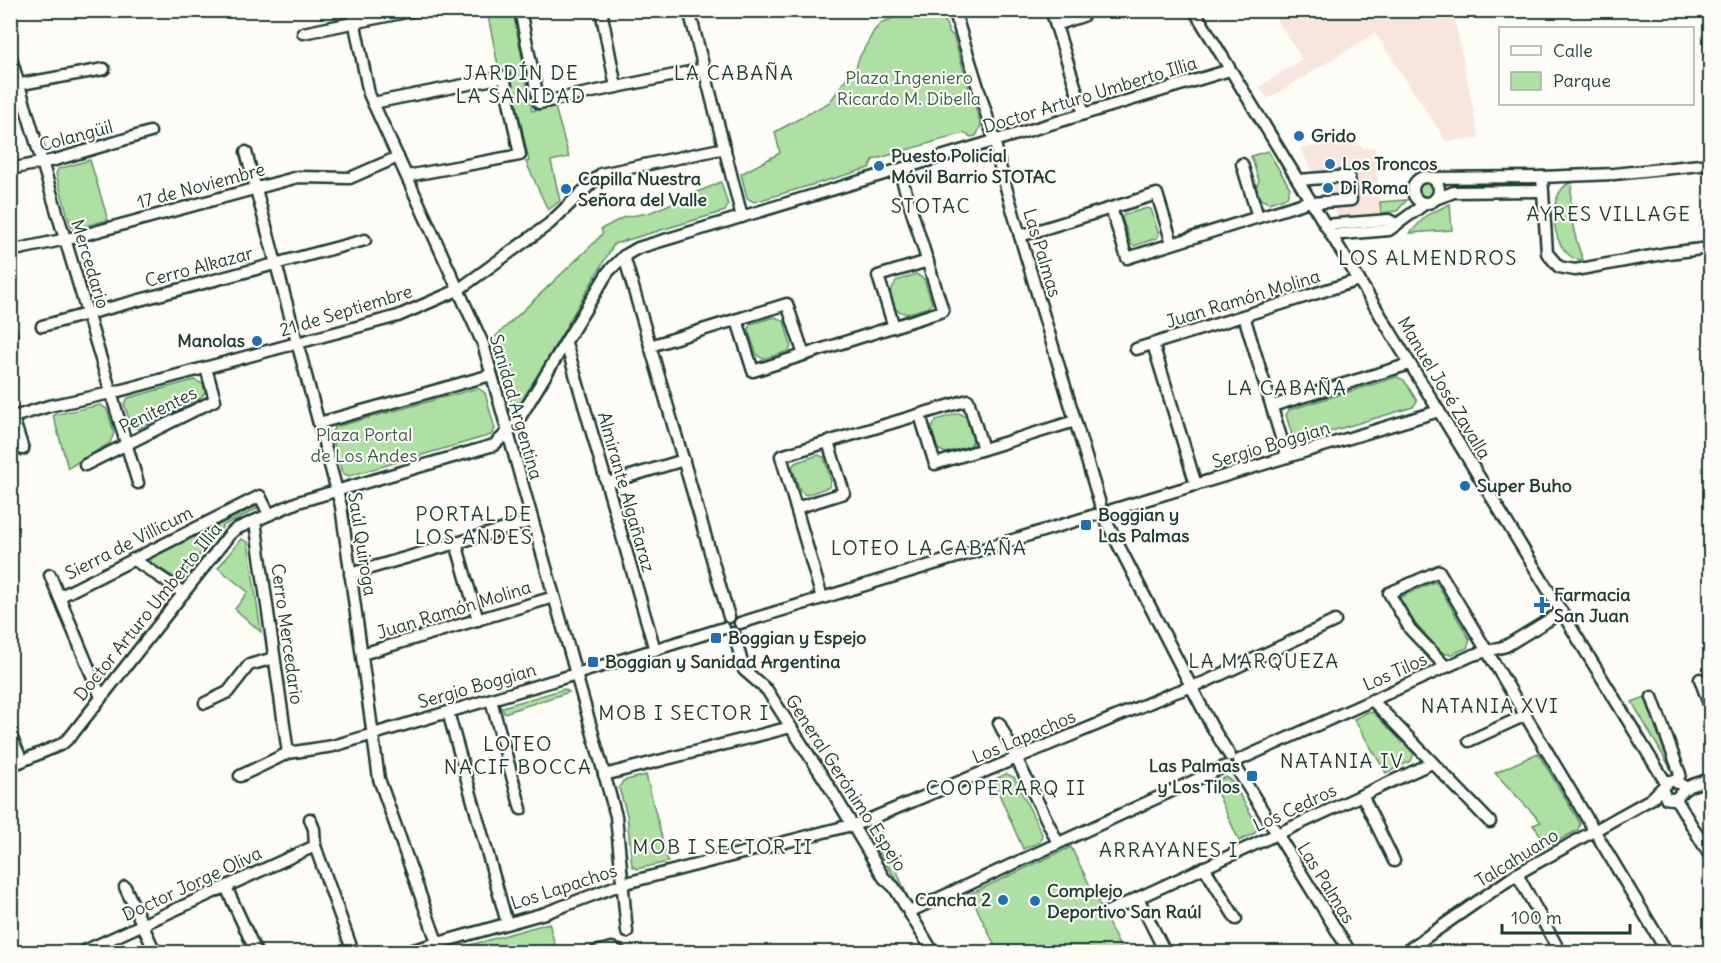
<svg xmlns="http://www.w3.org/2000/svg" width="1721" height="963" font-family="Delius,sans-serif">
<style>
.built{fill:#f8e6de}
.green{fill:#ade0a2;stroke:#668e6b;stroke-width:1.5}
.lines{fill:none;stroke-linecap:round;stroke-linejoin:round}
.minor-casing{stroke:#1f3d34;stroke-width:15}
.minor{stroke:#fdfcf7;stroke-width:10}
.poi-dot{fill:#1f6fb2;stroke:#fdfcf7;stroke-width:2}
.labels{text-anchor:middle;stroke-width:4.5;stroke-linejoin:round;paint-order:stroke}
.park-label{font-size:18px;fill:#3b5e4a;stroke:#fdfcf7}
.street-label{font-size:18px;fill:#1f3d34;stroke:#fdfcf7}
.poi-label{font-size:18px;font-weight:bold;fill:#1f3d34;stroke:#fdfcf7;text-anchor:start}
.neighbourhood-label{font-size:20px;letter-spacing:1.5px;fill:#1f3d34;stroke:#fdfcf7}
</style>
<rect width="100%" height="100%" fill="#fdfcf7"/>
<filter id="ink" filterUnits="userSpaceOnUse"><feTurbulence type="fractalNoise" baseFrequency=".0167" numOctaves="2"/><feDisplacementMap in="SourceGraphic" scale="12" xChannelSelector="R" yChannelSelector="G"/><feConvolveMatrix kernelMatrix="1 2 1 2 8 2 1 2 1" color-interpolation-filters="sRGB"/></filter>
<g filter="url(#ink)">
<g class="built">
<polygon points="1271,11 1453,11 1479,138 1446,141 1375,33 1268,99 1259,87 1302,59"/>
<polygon points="1345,144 1360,145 1363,148 1375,147 1381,216 1339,219 1300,149 1321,145"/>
</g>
<g class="green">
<polygon points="487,11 513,11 532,111 555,107 569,157 551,161 560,201 548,210 526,162 529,161 509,68 499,70"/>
<polygon points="907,11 942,11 949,33 953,35 981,126 976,136 971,137 964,133 873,160 869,168 754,202 747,198 741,174 780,153 775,132 830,102 849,74 855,71 859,58 874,31 881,23 903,14"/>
<polygon points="1268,151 1290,188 1287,197 1269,203 1260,199 1256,187 1259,181 1251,156"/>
<polygon points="90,160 108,220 74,229 71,227 56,174 58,169"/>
<polygon points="721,182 728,205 725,211 614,244 520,406 512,406 494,338 592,245 603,233 601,229 624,217 649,213"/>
<path d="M 1572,182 C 1568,209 1573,235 1583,260 C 1552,261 1542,192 1572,182 Z"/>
<polygon points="1458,183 1522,183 1524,185 1456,187"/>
<circle cx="1425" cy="191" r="8"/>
<polygon points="1407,200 1397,211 1381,213 1380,202"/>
<polygon points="1450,204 1452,230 1410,233 1427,215"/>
<polygon points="1147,208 1151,209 1159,235 1157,238 1134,246 1131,244 1122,218 1124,215"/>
<polygon points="916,274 924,279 932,303 929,307 906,314 896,310 890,292 896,281"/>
<polygon points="775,317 784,321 791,346 789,351 763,359 757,355 748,330 750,324"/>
<polygon points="1397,377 1404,380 1417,401 1413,407 1298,441 1293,438 1286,415 1289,410"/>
<polygon points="194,380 203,384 205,392 201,398 138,429 131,425 124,404 128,398"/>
<polygon points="478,388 485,393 495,429 491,435 349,476 342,473 331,433 335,427"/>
<polygon points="100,405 107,409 114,433 110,443 68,468 53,415"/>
<polygon points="959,413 966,417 973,441 970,446 946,453 937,449 931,430 936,420"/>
<polygon points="818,455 824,457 831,481 829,487 806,495 800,491 792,467 795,463"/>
<polygon points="255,507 257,507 257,509 224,525 182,576 175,578 151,563 152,557"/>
<polygon points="241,539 248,542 261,632 235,609 248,592 218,568"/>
<polygon points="1434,582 1437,583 1470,640 1467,648 1452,654 1444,654 1416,625 1400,599 1400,597"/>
<polygon points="564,689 569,692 504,713 502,707"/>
<polygon points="1645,697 1645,698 1672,771 1632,702"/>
<polygon points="1368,712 1374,713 1414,754 1411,761 1386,773 1354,719"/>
<polygon points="1538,753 1580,823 1578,830 1549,846 1533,825 1541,822 1495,773"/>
<polygon points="1006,774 1014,777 1042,834 1040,842 1023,849 993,780"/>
<polygon points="646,775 668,862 637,869 632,866 627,815 619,788 623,781"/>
<polygon points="1226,777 1231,780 1258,826 1255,833 1239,841 1213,783"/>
<polygon points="878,827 909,900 868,836 869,831"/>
<polygon points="1071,847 1121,949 1113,952 992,952 997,950 970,894"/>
<polygon points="549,923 557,952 445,952"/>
</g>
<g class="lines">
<g class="minor-casing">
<g id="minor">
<polyline points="352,10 369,94 483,344 616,816 627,932"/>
<polyline points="520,10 539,103 704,69"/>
<polyline points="601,10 616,87"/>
<polyline points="689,10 742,217"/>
<polyline points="954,10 995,142 999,163 1020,236 1100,504"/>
<polyline points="1051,10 1084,114"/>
<polyline points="1194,10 1666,783"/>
<polyline points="1056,25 1083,16 1082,10"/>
<polyline points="303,33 416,10"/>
<polyline points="10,55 138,483"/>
<polyline points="10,86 104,69"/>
<polyline points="373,103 504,77 520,155 407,176"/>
<polyline points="246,152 341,506 379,779 437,942"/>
<polyline points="1242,164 1258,217"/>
<polyline points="1710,164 1614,174 1542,177 1547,253 1559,267 1575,270 1668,253 1710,248"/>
<polyline points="10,169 55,160 150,132"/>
<circle cx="1426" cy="190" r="13"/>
<polyline points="1431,178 1542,177"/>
<polyline points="1298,180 1349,176 1351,200 1312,203"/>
<polyline points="1435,199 1454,192 1542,191"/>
<polyline points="1111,208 1127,258 1310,201"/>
<polyline points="1325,225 1389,220 1396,224"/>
<polyline points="1331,235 1389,230 1426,203"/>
<polyline points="1020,236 1157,194 1172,243"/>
<polyline points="10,251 76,237 298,177 350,178 398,157"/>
<polyline points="624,256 729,617"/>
<polyline points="1244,316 1287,457"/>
<polyline points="737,320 753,371 943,311 899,170"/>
<polyline points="42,326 365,240"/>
<polyline points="894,327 878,276 928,261"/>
<polyline points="10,334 11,334"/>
<polyline points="566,343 655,650"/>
<polyline points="1153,344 1196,485"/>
<polyline points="650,346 787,304 804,355"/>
<polyline points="1136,349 1359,280"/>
<polyline points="1272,406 1410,364"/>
<polyline points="920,415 935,464 1075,421"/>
<polyline points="10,418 49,406 111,393 398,316 458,290 549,224 601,174 725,148"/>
<polyline points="13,418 23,449"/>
<polyline points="319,423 491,375"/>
<polyline points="85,465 215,400 206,368"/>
<polyline points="607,483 684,460"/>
<polyline points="796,508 844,493 828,442"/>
<polyline points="1112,510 1439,411"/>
<polyline points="255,521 288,753"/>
<polyline points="1106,521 1212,727 1230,756"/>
<polyline points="456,543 478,620"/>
<polyline points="133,559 184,593"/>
<polyline points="350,574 532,521"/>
<polyline points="50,575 101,697"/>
<polyline points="59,597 260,496 269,514"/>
<polyline points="822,598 781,456 968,400 983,449"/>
<polyline points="740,623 1095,515"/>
<polyline points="734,633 744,670 767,690 832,791 884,878 894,887 933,952"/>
<polyline points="362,654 554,597"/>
<polyline points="1446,667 1410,629 1389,593 1439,571 1667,952"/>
<polyline points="1700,679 1710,707"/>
<polyline points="1652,697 1680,774 1677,783"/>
<polyline points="491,700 521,809"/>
<polyline points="1372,700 1490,822"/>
<polyline points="205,703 228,692 249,665 274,658"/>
<polyline points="448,712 507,923"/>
<polyline points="999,723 1058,843"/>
<polyline points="10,734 22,761"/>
<polyline points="1469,741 1526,715"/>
<polyline points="1239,760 1473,655 1506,646 1562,612"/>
<polyline points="10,766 62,744 71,736 230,534 236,529 298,502 494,445 516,424 608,272 624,256 638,248 1230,70"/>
<polyline points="1237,769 1350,952"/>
<polyline points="604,775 791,727"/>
<polyline points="240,776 288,753 333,746 576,674 724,628"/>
<path d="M 1662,789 L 1666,798 C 1678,802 1678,794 1686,788 C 1692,784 1703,782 1710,779"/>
<polyline points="1362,795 1394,861"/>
<polyline points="1676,799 1710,856"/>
<polyline points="310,819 314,829 315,846 353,952"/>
<polyline points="1204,867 1236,919"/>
<polyline points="1517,874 1560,952"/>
<polyline points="125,887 155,952"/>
<polyline points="226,887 256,952"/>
<polyline points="1138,898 1165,952"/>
<polyline points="909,912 1226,766"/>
<polyline points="1105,913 1432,763"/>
<polyline points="82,952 315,846"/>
<polyline points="406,952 545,913 622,884 863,822 1173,693 1205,682 1335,621"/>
<polyline points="595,952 612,948 620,952"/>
<polyline points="1405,952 1517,874 1651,799 1669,781 1675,781 1687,788"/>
</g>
</g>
<use href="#minor" class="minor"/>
</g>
</g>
<g class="poi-dot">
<circle cx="1299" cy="136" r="6"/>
<circle cx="1330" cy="164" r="6"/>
<circle cx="879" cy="166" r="6"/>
<circle cx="1328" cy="188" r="6"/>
<circle cx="566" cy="189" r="6"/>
<circle cx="257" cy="341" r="6"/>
<circle cx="1465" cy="486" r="6"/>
<rect x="1080" y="519" width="12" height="12" rx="3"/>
<path d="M1539 596h6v6h6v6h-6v6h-6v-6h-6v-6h6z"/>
<rect x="710" y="632" width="12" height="12" rx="3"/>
<rect x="587" y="656" width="12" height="12" rx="3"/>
<rect x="1246" y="770" width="12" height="12" rx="3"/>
<circle cx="1003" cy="900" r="6"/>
<circle cx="1035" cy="901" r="6"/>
</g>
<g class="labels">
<g class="park-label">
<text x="909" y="84">Plaza Ingeniero<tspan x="909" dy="21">Ricardo M. Dibella</tspan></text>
<text x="364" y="441">Plaza Portal<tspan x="364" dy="21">de Los Andes</tspan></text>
</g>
<g class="street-label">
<text transform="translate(1090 95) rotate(-17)" y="6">Doctor Arturo Umberto Illia</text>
<text transform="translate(76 136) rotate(-15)" y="6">Colangüil</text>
<text transform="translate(201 186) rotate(-15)" y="6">17 de Noviembre</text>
<text transform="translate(1042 253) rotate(73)" y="6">Las Palmas</text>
<text transform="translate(90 264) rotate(73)" y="6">Mercedario</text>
<text transform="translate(199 267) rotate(-15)" y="6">Cerro Alkazar</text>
<text transform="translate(1243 299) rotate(-17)" y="6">Juan Ramón Molina</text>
<text transform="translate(346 311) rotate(-17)" y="6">21 de Septiembre</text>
<text transform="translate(1444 388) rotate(59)" y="6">Manuel José Zavalla</text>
<text transform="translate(516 407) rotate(74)" y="6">Sanidad Argentina</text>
<text transform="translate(158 410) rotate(-26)" y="6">Penitentes</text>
<text transform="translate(1271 445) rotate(-17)" y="6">Sergio Boggian</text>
<text transform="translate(626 492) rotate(74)" y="6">Almirante Algañaraz</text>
<text transform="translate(129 543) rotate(-27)" y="6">Sierra de Villicum</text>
<text transform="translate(362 544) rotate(81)" y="6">Saúl Quiroga</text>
<text transform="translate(454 610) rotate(-17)" y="6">Juan Ramón Molina</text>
<text transform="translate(148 612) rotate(-51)" y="6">Doctor Arturo Umberto Illia</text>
<text transform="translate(287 634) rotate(82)" y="6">Cerro Mercedario</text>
<text transform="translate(1395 672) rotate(-24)" y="6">Los Tilos</text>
<text transform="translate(477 686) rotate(-16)" y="6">Sergio Boggian</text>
<text transform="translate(1024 737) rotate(-23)" y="6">Los Lapachos</text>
<text transform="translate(846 783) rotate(57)" y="6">General Gerónimo Espejo</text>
<text transform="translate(1295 808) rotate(-25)" y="6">Los Cedros</text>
<text transform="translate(1517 858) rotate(-32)" y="6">Talcahuano</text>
<text transform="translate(1326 883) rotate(58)" y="6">Las Palmas</text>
<text transform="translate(192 884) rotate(-25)" y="6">Doctor Jorge Oliva</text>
<text transform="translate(564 887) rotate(-18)" y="6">Los Lapachos</text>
</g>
<g class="poi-label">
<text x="1311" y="142">Grido</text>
<text x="891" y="162">Puesto Policial<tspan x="891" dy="21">Móvil Barrio STOTAC</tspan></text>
<text x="1342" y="170">Los Troncos</text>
<text x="578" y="185">Capilla Nuestra<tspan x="578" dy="21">Señora del Valle</tspan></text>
<text x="1340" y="194">Di Roma</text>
<text x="245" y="347" text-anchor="end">Manolas</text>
<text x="1477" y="492">Super Buho</text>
<text x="1098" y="521">Boggian y<tspan x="1098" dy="21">Las Palmas</tspan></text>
<text x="1554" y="601">Farmacia<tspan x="1554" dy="21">San Juan</tspan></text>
<text x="728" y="644">Boggian y Espejo</text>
<text x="605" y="668">Boggian y Sanidad Argentina</text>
<text x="1240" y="772" text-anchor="end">Las Palmas<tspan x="1240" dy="21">y Los Tilos</tspan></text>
<text x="1047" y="897">Complejo<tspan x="1047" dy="21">Deportivo San Raúl</tspan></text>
<text x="991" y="906" text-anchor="end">Cancha 2</text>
</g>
<g class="neighbourhood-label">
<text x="521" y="80">JARDÍN DE<tspan x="521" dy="23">LA SANIDAD</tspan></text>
<text x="734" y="80">LA CABAÑA</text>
<text x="931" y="213">STOTAC</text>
<text x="1609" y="221">AYRES VILLAGE</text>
<text x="1428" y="265">LOS ALMENDROS</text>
<text x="1287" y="395">LA CABAÑA</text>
<text x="474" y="521">PORTAL DE<tspan x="474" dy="23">LOS ANDES</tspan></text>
<text x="929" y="555">LOTEO LA CABAÑA</text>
<text x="1264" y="668">LA MARQUEZA</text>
<text x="1490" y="713">NATANIA XVI</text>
<text x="684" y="720">MOB I SECTOR I</text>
<text x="518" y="751">LOTEO<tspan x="518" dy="23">NACIF BOCCA</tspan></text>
<text x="1342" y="768">NATANIA IV</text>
<text x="1006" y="795">COOPERARQ II</text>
<text x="723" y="854">MOB I SECTOR II</text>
<text x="1169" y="857">ARRAYANES I</text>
</g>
</g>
<rect width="1721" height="963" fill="none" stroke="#fdfcf7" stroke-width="36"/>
<rect x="18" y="18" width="1685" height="927" fill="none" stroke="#1f3d34" stroke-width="2" filter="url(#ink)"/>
<rect x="1499" y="27" width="195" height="78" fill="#fdfcf7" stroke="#a4b0a9" stroke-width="1.5"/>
<rect x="1511" y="46" width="30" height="9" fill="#fdfcf7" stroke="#a4b0a9" stroke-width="1.5"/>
<text x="1553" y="57" font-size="18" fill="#1f3d34">Calle</text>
<rect x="1511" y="72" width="30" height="18" fill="#ade0a2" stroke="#a4b0a9" stroke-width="1.5"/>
<text x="1553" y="87" font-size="18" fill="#1f3d34">Parque</text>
<path d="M1502 924v9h128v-9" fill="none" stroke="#1f3d34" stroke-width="3"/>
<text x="1511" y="924" font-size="18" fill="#1f3d34" stroke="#fdfcf7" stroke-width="4.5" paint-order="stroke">100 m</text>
</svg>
